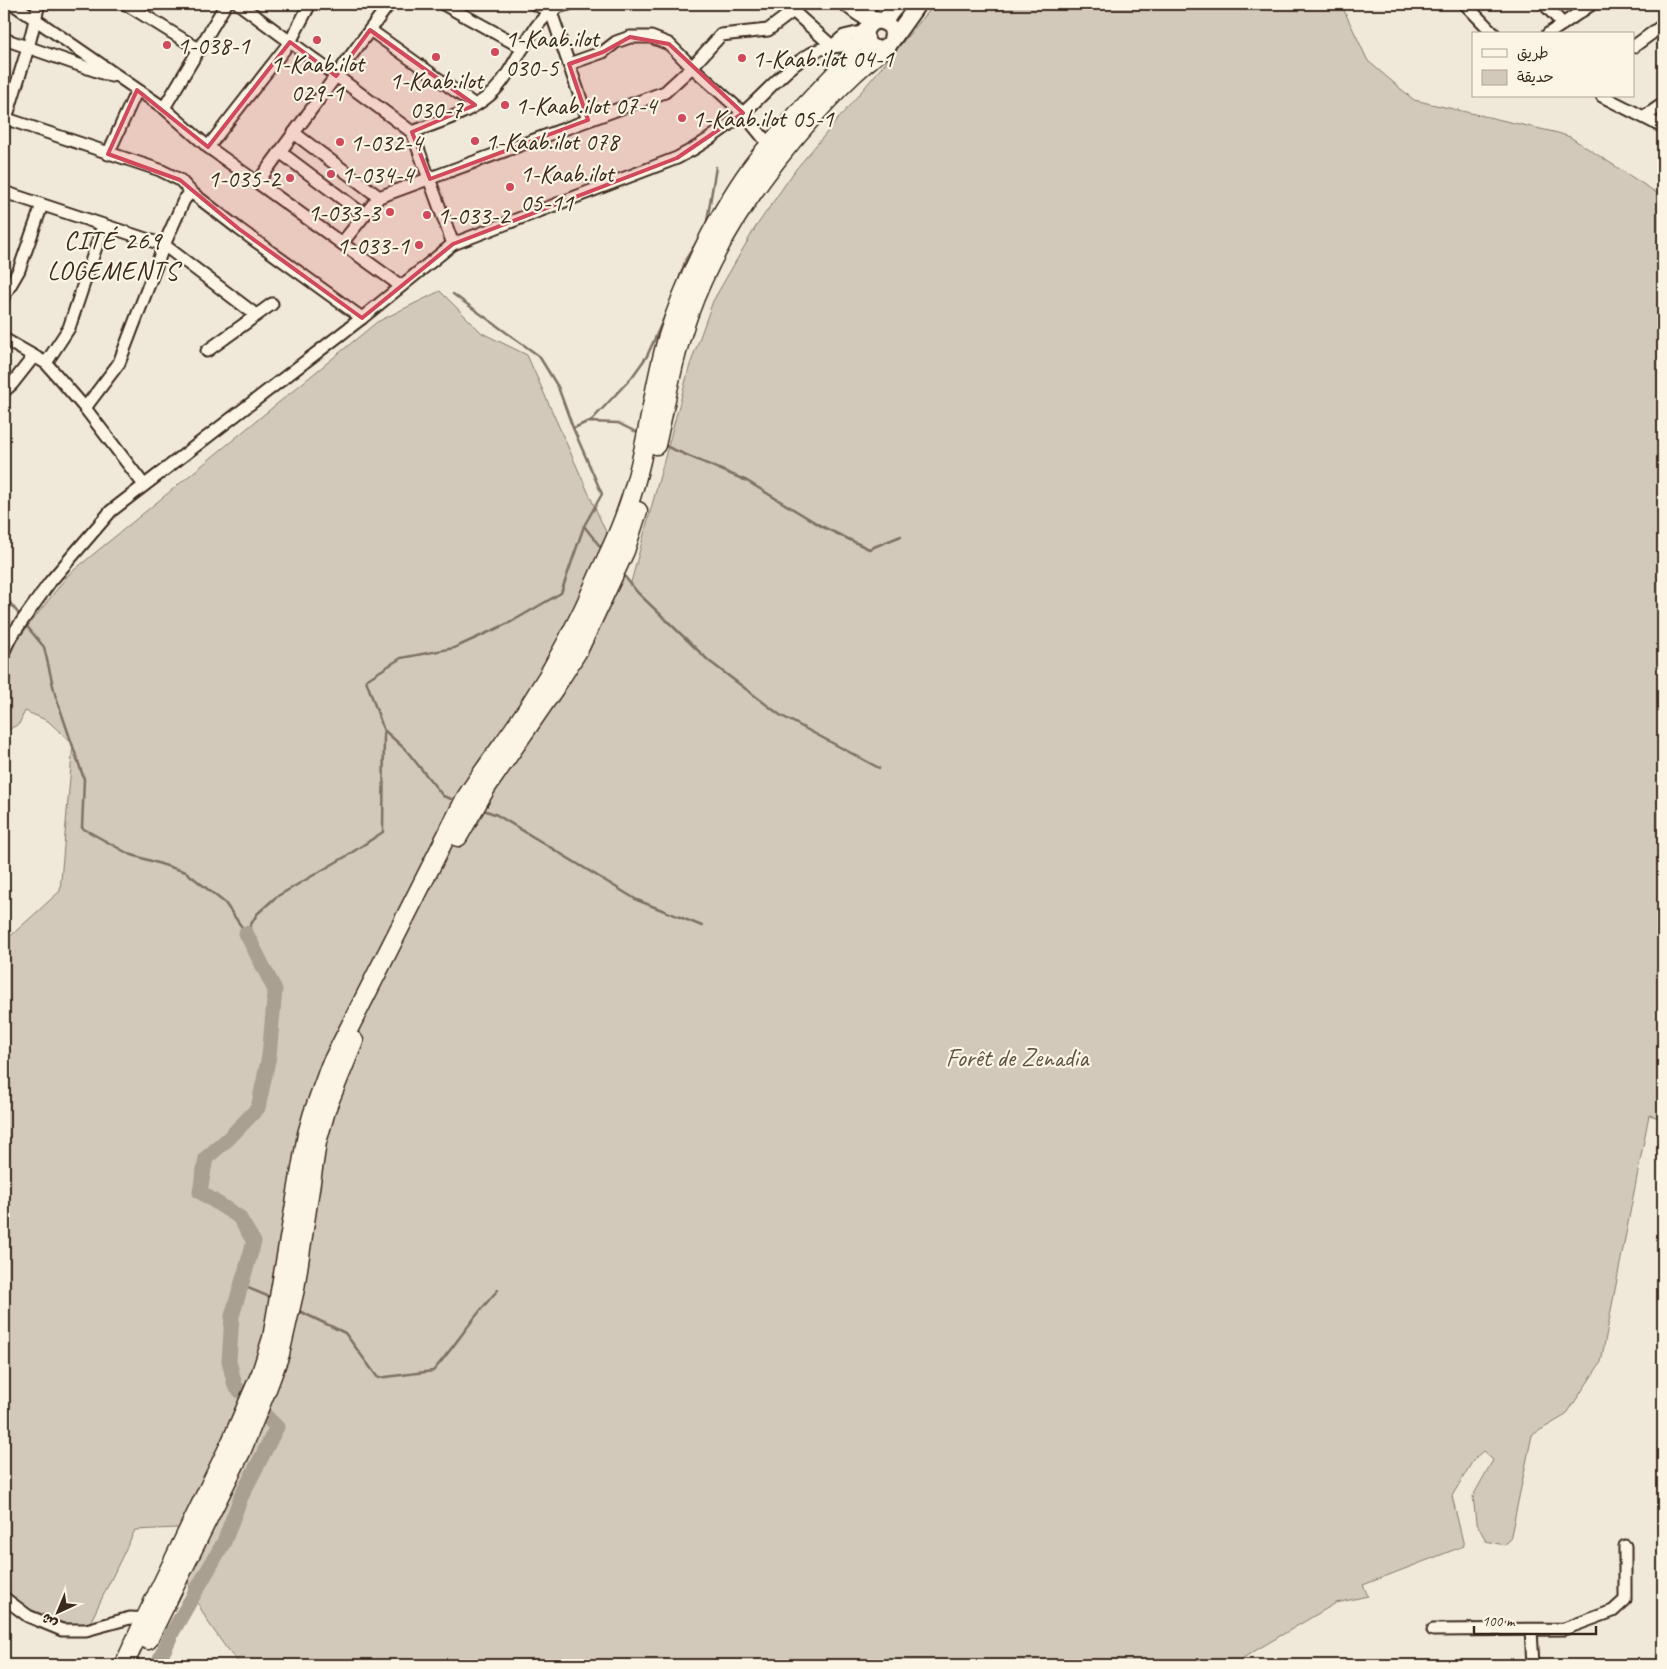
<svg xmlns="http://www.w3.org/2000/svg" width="1667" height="1669" font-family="Caveat,'Playpen Sans Arabic',sans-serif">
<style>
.green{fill:#d2c9ba;stroke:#867a6c}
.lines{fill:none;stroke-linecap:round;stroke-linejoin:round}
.stream{stroke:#7e7163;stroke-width:2.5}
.river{stroke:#aaa091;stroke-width:15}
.minor-casing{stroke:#3b2a1e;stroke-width:15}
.major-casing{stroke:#3b2a1e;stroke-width:19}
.highway-casing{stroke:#3b2a1e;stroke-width:21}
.minor{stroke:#fcf5e5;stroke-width:11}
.major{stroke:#fcf5e5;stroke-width:15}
.highway{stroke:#fcf5e5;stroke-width:18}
.marked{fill:#d1495b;fill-opacity:0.2;stroke:#d1495b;stroke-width:4;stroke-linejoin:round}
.poi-dot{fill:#d1495b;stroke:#fcf5e5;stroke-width:2}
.labels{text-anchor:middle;stroke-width:4.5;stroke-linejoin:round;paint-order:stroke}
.poi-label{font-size:25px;fill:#3b2a1e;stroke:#fcf5e5;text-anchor:start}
.park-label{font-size:25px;fill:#615245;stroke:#fcf5e5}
.neighbourhood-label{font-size:26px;letter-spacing:1px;fill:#3b2a1e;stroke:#fcf5e5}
</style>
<rect width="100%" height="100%" fill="#f0e9d9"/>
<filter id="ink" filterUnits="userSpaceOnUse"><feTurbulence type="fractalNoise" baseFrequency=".02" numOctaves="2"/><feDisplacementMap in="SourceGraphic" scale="10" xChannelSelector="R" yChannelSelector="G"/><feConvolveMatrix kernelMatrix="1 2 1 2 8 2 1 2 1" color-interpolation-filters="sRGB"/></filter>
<g filter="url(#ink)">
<polygon class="green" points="935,4 1341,4 1368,61 1414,100 1558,133 1570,137 1663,197 1663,1119 1649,1115 1601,1362 1566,1415 1532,1435 1510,1540 1504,1545 1486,1541 1476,1522 1473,1496 1493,1460 1483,1451 1474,1459 1452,1496 1464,1546 1363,1585 1368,1596 1336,1603 1231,1665 241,1665 229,1652 208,1622 190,1589 177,1528 135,1530 89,1625 48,1621 31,1613 4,1593 4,942 60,891 73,744 48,721 25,711 19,724 6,731 4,729 5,665 13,647 25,630 68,575 377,322 440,291 482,333 527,355 630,586 690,365 713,301 755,228 796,169"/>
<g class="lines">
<g class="stream">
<polyline points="706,227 716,167"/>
<polyline points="675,292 686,259 702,234"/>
<polyline points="590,422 632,377 647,356 668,309"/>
<polyline points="574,428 587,422 618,423 640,434"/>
<polyline points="663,445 747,481 821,526 869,549 901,536"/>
<polyline points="584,526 602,549"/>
<polyline points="622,573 638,593 709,661 780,715 879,768"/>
<polyline points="4,595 21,617"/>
<polyline points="25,624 44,647 55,694 84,779 82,828 129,854 186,872 225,903 246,933 257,914 276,897 345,857 383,832 384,731 366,680 401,658 454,648 511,622 561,593 584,526 602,494 573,428 558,387 539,356 453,294"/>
<polyline points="385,731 406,750 443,796 457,801"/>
<polyline points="481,809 497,815 637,900 702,926"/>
<polyline points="241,1285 272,1298"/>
<path d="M 297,1310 L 345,1333 L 378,1378 L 433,1371 C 456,1345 474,1315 498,1290"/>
</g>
<polyline class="river" points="157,1665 173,1631 224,1542 241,1497 277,1427 235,1386 229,1361 232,1316 254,1242 239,1217 200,1192 206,1158 228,1139 258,1108 269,1056 275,990 246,933"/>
<g class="minor-casing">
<g id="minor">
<polyline points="13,4 164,108 208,147 401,286"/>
<polyline points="126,4 200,50"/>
<polyline points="239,4 412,132 453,244"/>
<polyline points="443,4 523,48"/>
<polyline points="535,4 551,12 588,120"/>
<polyline points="1465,4 1494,34"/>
<polyline points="1544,4 1563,24"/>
<polyline points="863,16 872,4"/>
<polyline points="370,30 475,105"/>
<polyline points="1548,34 1592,4"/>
<polyline points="4,39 111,76"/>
<polyline points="832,46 844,36 865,31"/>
<polyline points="1633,47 1663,25"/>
<polyline points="569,64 603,52 616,42 630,37 651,37 669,44 692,67 743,113 770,146"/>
<polyline points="1602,96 1663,127"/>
<polyline points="164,108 226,4"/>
<polyline points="1644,117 1663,104"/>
<polyline points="4,118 160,170 180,180 191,192 239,229 362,318"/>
<polyline points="4,125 28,48 39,4"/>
<path d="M 412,132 C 440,122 469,113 491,94 C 516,71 527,26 555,9 C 559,6 565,5 569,4"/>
<polyline points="294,133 379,197"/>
<polyline points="208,147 290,42 310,4"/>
<polyline points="280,152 364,215"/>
<polyline points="108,154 137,90"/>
<polyline points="257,183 389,4"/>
<polyline points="4,192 164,245 256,315"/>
<polyline points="342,243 379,197 665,92 692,67 721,35 768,30 793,11 832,46"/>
<polyline points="4,296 19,270 42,205"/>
<polyline points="4,339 46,363 85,408 144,485"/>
<polyline points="207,351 272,304"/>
<polyline points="46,363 69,328 103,226"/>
<polyline points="4,391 12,384 34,356"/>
<polyline points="85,408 119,363 164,245 184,200 191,192"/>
<path d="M 4,651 L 10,638 L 50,582 L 111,511 L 362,318 L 453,244 L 677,158 C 701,146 723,130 743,113 C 764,95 791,62 816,51 C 831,44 849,48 864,42"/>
<polyline points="4,1598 28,1616 62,1630 86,1630 130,1618 150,1619"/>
<polyline points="1433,1630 1564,1629 1613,1611 1625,1600 1625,1546"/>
<polyline points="1531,1630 1533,1665"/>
</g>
</g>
<g class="major-casing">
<g id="major">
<path d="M 847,4 C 852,8 858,13 864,16 C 876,22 898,20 891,41"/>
<path d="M 879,20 L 870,24 L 865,31 C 864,46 876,54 889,45 L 918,4"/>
<polyline points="883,22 898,4"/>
</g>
</g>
<g class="highway-casing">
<g id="highway">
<path d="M 656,445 C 666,402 673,358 688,316 C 714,243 758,179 809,121 C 832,95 856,69 885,48"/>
<polyline points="458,837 486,788 554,689 579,649 625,551 638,511"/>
<polyline points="148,1640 241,1452 267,1389 280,1354 295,1289 317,1142 327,1107 354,1041"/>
<path d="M 124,1665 L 145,1619 L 231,1442 L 261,1373 L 272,1338 L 307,1134 L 313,1113 L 330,1066 L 465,799 C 485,767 508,739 528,708 C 556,665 580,619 600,572 C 610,551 620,531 627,509 C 647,454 651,395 667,339 C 684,282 721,207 757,160 C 786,124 820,90 852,56 L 865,38"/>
</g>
</g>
<use href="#minor" class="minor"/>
<use href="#major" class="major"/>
<use href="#highway" class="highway"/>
</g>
</g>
<path class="marked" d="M 370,30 L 475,105 L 412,132 L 430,179 L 588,120 L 569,64 L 603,52 L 630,37 L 669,44 L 743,113 L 677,158 L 453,244 L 362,318 L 239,229 L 180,180 L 108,154 L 137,90 L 208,147 L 290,42 L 336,76 Z"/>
<g class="poi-dot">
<circle cx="317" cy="40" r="5"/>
<circle cx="167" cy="45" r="5"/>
<circle cx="495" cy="52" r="5"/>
<circle cx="436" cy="57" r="5"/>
<circle cx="742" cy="58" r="5"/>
<circle cx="505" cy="105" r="5"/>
<circle cx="682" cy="118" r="5"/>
<circle cx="475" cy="141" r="5"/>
<circle cx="340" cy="142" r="5"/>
<circle cx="331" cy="174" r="5"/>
<circle cx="290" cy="178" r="5"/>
<circle cx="510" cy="187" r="5"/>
<circle cx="390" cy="212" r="5"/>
<circle cx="427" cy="215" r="5"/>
<circle cx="419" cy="245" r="5"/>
</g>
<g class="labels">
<g class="poi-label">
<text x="505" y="47">1-Kaab.ilot<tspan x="505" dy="29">030-5</tspan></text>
<text x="177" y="54">1-038-1</text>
<text x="752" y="67">1-Kaab.ilot 04-1</text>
<text x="317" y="72" text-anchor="middle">1-Kaab.ilot<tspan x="317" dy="29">029-1</tspan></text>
<text x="436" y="89" text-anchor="middle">1-Kaab.ilot<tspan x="436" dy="29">030-7</tspan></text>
<text x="515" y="114">1-Kaab.ilot 07-4</text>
<text x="692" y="127">1-Kaab.ilot 05-1</text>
<text x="485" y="150">1-Kaab.ilot 078</text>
<text x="350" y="151">1-032-4</text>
<text x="520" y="182">1-Kaab.ilot<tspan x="520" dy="29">05-11</tspan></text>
<text x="341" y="183">1-034-4</text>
<text x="280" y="187" text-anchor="end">1-035-2</text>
<text x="380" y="221" text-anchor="end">1-033-3</text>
<text x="437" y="224">1-033-2</text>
<text x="409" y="254" text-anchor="end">1-033-1</text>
</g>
<g class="park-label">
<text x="1017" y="1066">Forêt de Zenadia</text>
</g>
<g class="neighbourhood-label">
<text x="113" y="249">CITÉ 269<tspan x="113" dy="30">LOGEMENTS</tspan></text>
</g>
</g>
<rect width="1667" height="1669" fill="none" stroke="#fcf5e5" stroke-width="20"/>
<rect x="10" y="10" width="1647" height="1649" fill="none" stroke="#3b2a1e" stroke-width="2" filter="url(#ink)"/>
<rect x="1472" y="32" width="162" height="65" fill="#fcf5e5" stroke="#afa495"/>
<rect x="1482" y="49" width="25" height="8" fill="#fcf5e5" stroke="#afa495"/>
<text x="1517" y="58" font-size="15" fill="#3b2a1e">طريق</text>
<rect x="1482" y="70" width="25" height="15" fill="#d2c9ba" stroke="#afa495"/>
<text x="1517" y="82" font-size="15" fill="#3b2a1e">حديقة</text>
<g transform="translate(58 1612) rotate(224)" stroke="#fcf5e5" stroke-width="4" paint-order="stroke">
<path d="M0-4L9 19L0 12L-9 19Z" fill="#3b2a1e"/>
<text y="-8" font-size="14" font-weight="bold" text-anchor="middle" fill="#3b2a1e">ش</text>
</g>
<path d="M1474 1626v8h122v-8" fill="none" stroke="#3b2a1e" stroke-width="2.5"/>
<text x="1482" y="1626" font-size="15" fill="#3b2a1e" stroke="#fcf5e5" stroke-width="4" paint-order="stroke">100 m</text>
</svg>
